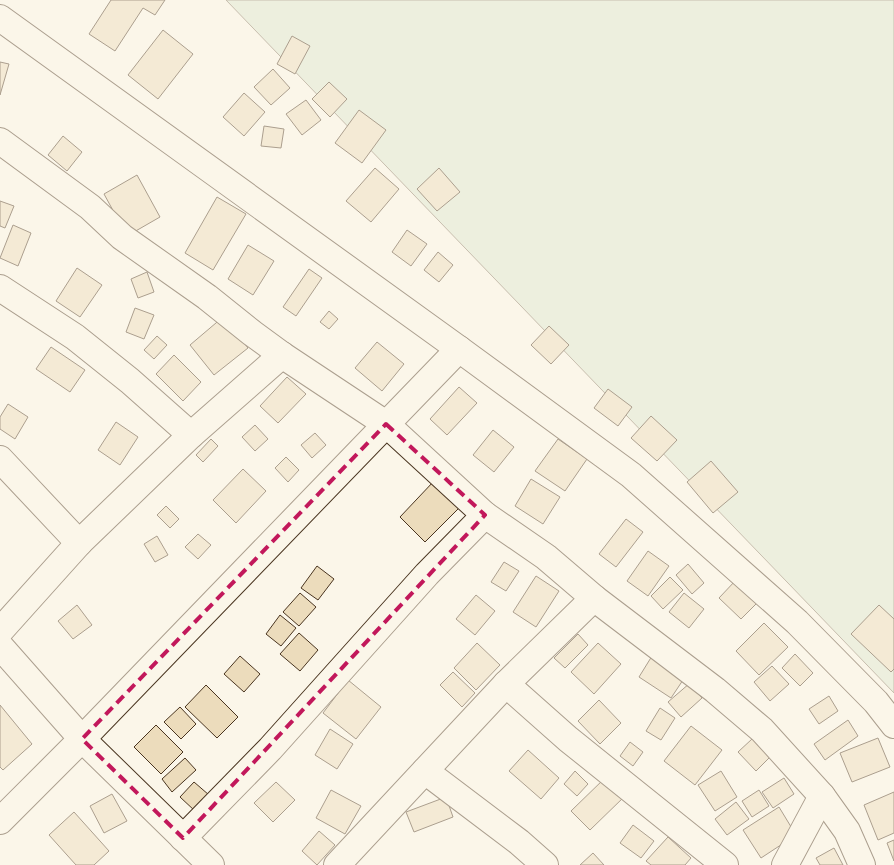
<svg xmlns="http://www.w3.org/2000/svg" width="894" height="865" font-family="'PT Sans Narrow',sans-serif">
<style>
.green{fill:#dce7d0;stroke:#887966}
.building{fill:#ecdcbc;stroke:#4a3520}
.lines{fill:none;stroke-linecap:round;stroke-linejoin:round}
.street-casing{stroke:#4a3520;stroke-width:28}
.street{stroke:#fbf6e9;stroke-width:26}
.marked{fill:none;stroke:#c2185b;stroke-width:4;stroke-dasharray:10 6;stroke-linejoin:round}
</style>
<rect width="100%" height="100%" fill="#fbf6e9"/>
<polygon class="green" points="226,0 894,0 894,693"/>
<g class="building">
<polygon points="111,0 165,0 155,15 143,8 115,51 89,34"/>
<polygon points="163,30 193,54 158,99 128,75"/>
<polygon points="292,36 310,46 295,74 277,64"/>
<polygon points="0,62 9,64 0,95"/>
<polygon points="273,69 290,88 271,105 254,87"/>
<polygon points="329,82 347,99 330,117 312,99"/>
<polygon points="244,93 265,112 244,136 223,117"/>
<polygon points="306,100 321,120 302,135 286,114"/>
<polygon points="359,110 386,130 362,163 335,143"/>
<polygon points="264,126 284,129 281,148 261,146"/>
<polygon points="63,136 82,152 67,171 48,155"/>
<polygon points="375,168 399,189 371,222 346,201"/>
<polygon points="439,168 460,192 437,211 417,189"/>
<polygon points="137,175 160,217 127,236 104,194"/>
<polygon points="217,197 246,214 213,270 185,253"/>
<polygon points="0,201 14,206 5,228 0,226"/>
<polygon points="13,225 31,233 18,266 0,258"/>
<polygon points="407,230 427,244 411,266 392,252"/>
<polygon points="248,245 274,261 253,295 228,279"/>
<polygon points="438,252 453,265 439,282 424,270"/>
<polygon points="77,268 102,285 80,317 56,301"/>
<polygon points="309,269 322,278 296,316 283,307"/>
<polygon points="147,272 154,292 138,298 131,279"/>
<polygon points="135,308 154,315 144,339 126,332"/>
<polygon points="329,311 338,319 329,329 320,322"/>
<polygon points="223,317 248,348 214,375 190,345"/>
<polygon points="549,326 569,345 551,364 531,345"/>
<polygon points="157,336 167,345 154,359 144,350"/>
<polygon points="377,342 404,364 382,391 355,368"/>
<polygon points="51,347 85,370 70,392 36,369"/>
<polygon points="174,355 201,382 183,401 156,374"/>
<polygon points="287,377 306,394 278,423 260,406"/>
<polygon points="459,387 477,403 447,435 430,419"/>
<polygon points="608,389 632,407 618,426 594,408"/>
<polygon points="8,404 28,417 15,439 0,429 0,417"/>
<polygon points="651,416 677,440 657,461 631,438"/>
<polygon points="116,422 138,437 120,465 98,450"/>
<polygon points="255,425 268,439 255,451 242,437"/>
<polygon points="493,430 514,447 494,472 473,455"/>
<polygon points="315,433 326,445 312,458 301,445"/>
<polygon points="211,439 218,446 203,462 196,455"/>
<polygon points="558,439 587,459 565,491 535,471"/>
<polygon points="286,457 299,470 288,482 275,468"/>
<polygon points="711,461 738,492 713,513 687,482"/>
<polygon points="243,469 266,491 236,523 213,500"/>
<polygon points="531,479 560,497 543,524 515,506"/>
<polygon points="434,481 460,507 425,542 400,517"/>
<polygon points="166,506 179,519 170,528 157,515"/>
<polygon points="626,519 643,532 616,567 599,554"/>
<polygon points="198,534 211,545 198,559 185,547"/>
<polygon points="157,536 168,555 155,562 144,544"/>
<polygon points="648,551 669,566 648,596 627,581"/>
<polygon points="504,562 519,571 506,591 491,582"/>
<polygon points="688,564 704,583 692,594 676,575"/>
<polygon points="317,566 334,579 318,600 301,588"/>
<polygon points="536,576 559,591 536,627 513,612"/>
<polygon points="670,577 683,590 663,609 651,596"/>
<polygon points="736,580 758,602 741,619 719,598"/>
<polygon points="300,593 316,607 299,626 283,612"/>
<polygon points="684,593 704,609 689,628 669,612"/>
<polygon points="476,595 495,611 475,635 456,619"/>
<polygon points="77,605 92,625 73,639 58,621"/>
<polygon points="879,605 894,619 894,669 891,672 851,634"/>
<polygon points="280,615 296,628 281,646 266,634"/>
<polygon points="764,623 788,647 759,675 736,651"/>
<polygon points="299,633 318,650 300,671 280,654"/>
<polygon points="578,634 588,645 565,668 554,658"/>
<polygon points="477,643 500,665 476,690 454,668"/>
<polygon points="598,643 621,664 594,694 571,672"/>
<polygon points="795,654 813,673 800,686 782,668"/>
<polygon points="240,656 260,674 244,692 224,674"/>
<polygon points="652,656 685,677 671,698 639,677"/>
<polygon points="772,666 789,684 770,701 754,682"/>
<polygon points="453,672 475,693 462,707 440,685"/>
<polygon points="348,680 381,707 356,739 323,713"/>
<polygon points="690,683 702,698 681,717 668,702"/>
<polygon points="206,685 238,717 217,738 185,707"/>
<polygon points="829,696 838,711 819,724 809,709"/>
<polygon points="599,700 621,723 600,744 578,721"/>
<polygon points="0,705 32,744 3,770 0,767"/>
<polygon points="180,707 196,724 181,739 164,722"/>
<polygon points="660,708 675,718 661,740 646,731"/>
<polygon points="848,720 858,736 825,760 814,744"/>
<polygon points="156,725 183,752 161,774 134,747"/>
<polygon points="691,726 722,750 695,785 664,761"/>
<polygon points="330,729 353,744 337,769 315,755"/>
<polygon points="878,738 890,767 852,782 840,753"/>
<polygon points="752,739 770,757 756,771 738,752"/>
<polygon points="630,742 643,752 633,766 620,756"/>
<polygon points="528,750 559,778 541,799 509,771"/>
<polygon points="185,758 196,770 172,792 162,779"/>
<polygon points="575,771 588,784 577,796 564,784"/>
<polygon points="721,771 737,797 715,811 698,785"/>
<polygon points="606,777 625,796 590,830 571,811"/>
<polygon points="784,778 794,794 773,808 762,792"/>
<polygon points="194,782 209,795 195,811 180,797"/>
<polygon points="276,782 295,800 273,822 254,803"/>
<polygon points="331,790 361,806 345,834 316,818"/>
<polygon points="759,790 769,806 752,817 742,801"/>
<polygon points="894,792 894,833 878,840 864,805"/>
<polygon points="112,794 127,821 104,833 90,806"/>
<polygon points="446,797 453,817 414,832 406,812"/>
<polygon points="736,802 749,819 727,835 715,819"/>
<polygon points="779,807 796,835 761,858 743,830"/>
<polygon points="74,812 109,851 94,865 76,865 49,835"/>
<polygon points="633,825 654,841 641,858 620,843"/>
<polygon points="319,831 335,845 317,865 302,851"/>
<polygon points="668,837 691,858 685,865 651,865 646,861"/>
<polygon points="894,840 894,861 887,843"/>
<polygon points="834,848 843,865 820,865 816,858"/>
<polygon points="593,853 604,865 580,865"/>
</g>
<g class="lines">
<g class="street-casing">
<g id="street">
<polyline points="0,18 459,349 631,475 797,622 876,702 894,725"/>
<polyline points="0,141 90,207 122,237 207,297 252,333 282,355 386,424 485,515"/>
<polyline points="0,288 75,337 130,381 191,435"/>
<polyline points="0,459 79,543"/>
<polyline points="594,598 715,690 762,730 822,796 785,865"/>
<polyline points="0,631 79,543 191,435 282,355"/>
<polyline points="0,646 82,739 211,865"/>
<polyline points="506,684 568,739 725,865"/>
<polyline points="425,771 519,842 545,865"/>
<polyline points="822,796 847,831 862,865"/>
<polyline points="0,821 82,739 459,349"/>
<polyline points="183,838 270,749 427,574 485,515 546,557 594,598 506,684 337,865"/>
</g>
</g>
<use href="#street" class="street"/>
</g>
<path d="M0 0H894V865H0ZM 386,424 L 485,515 L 183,838 L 82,739 Z" fill="#fbf6e9" fill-opacity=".55" fill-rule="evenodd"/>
<path class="marked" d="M 386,424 L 485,515 L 183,838 L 82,739 Z"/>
</svg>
